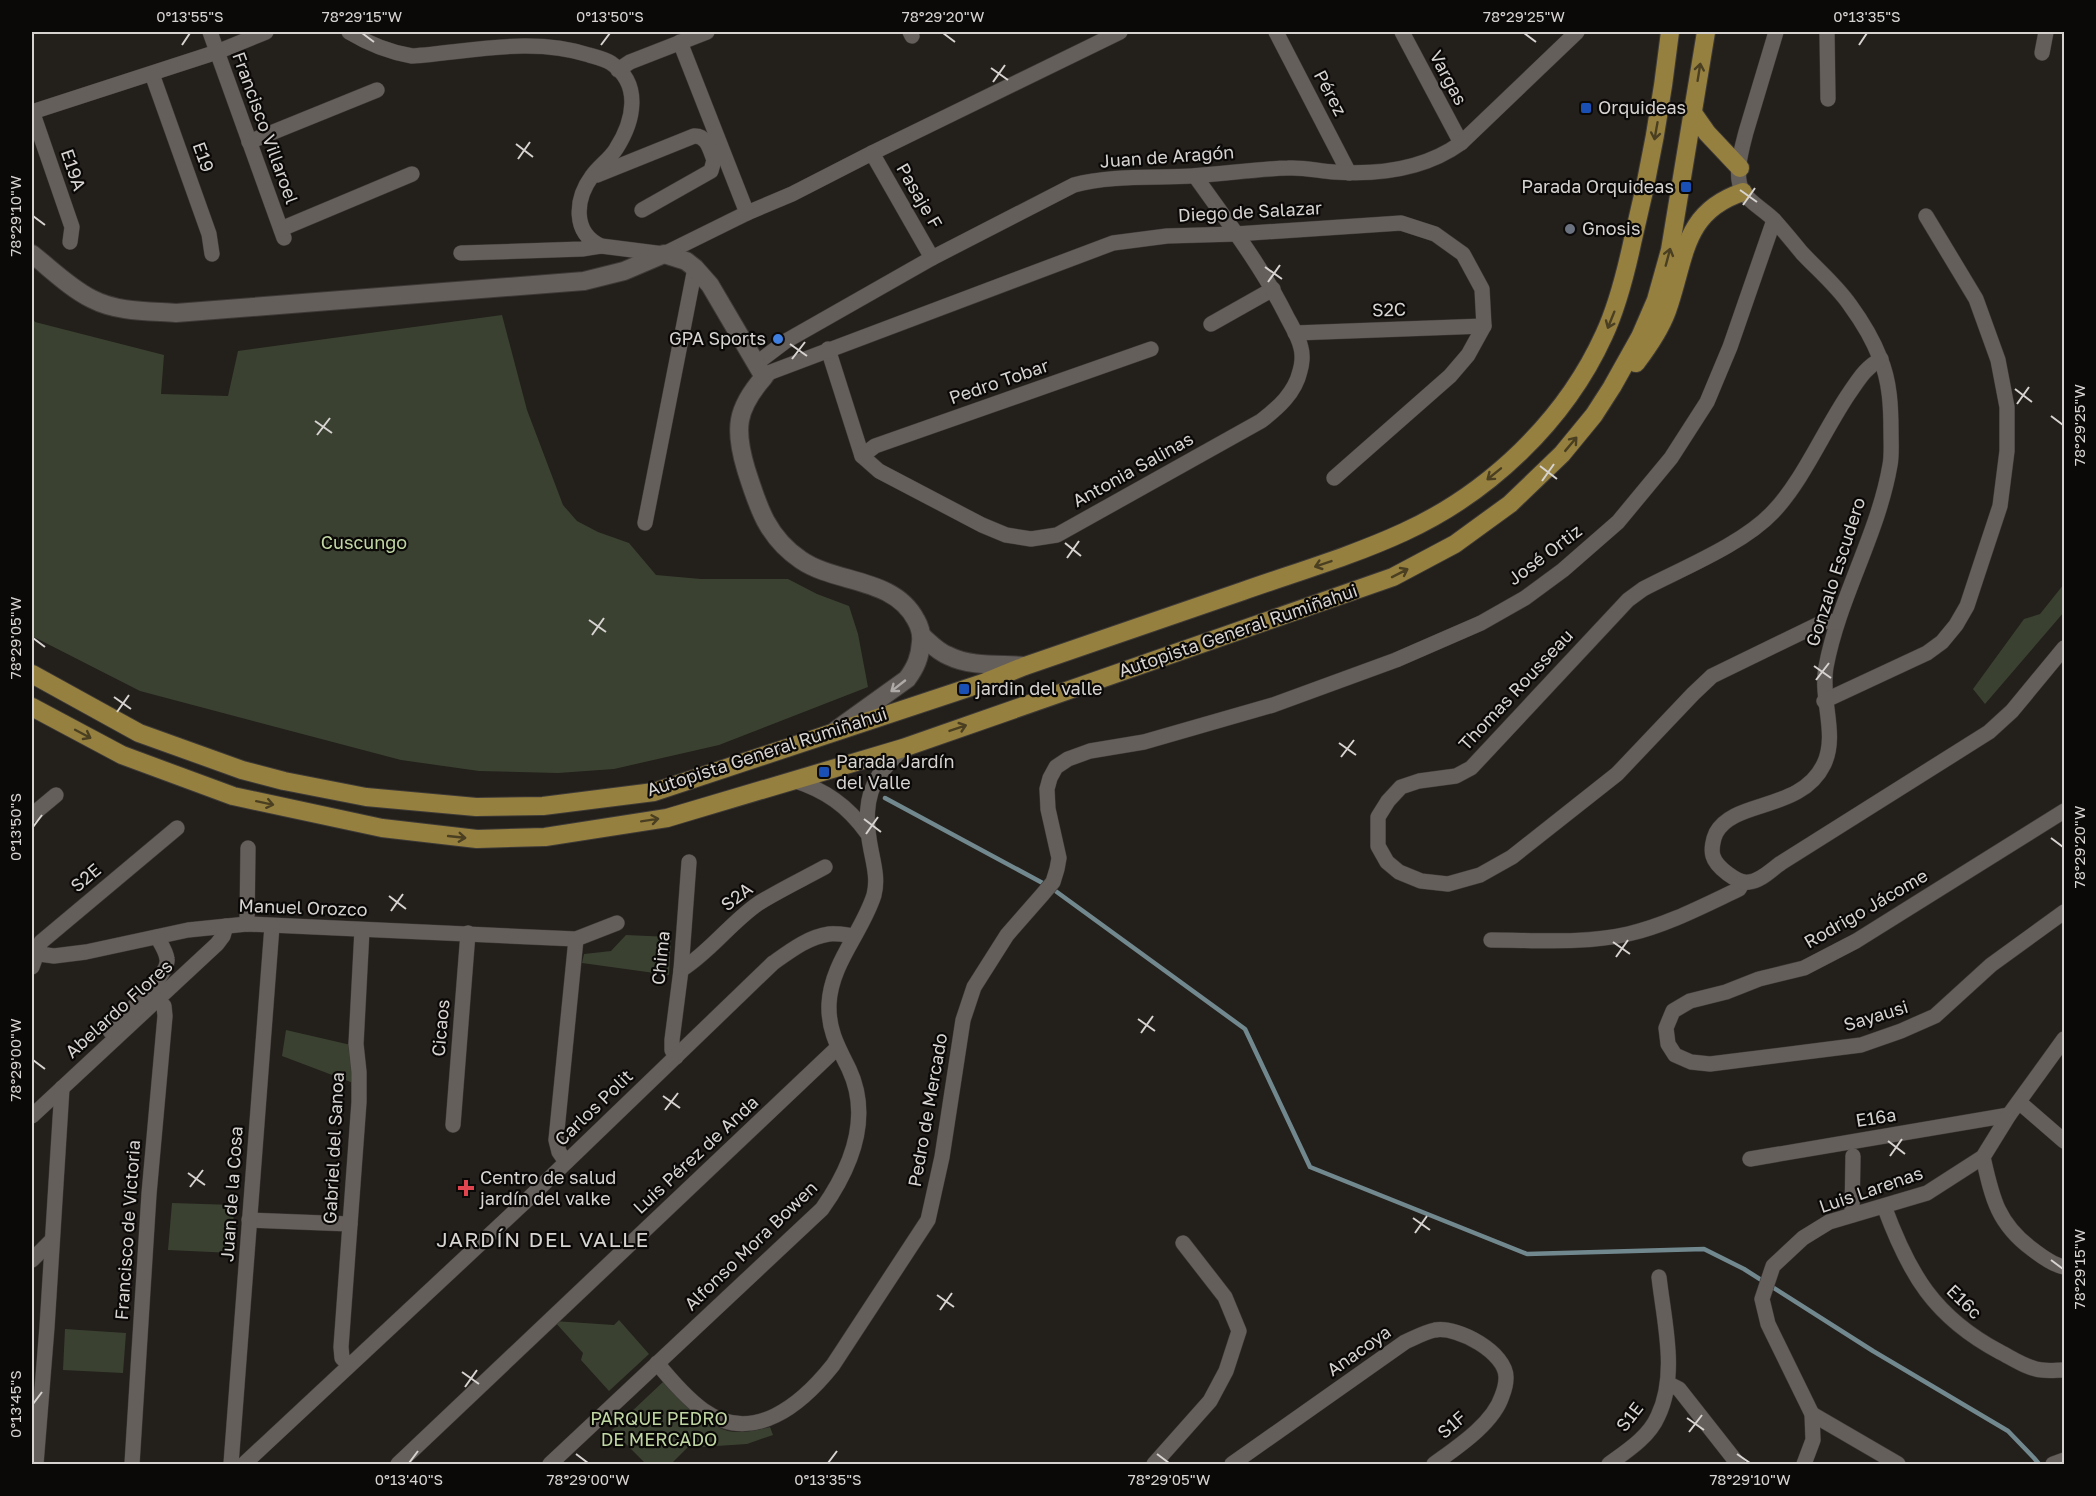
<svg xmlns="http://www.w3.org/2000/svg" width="2096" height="1496" font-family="'Golos Text',sans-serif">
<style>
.green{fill:#3a4131}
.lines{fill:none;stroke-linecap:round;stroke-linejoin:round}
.stream{stroke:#72888f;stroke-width:4.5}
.minor-casing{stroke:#3d3937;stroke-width:16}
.tertiary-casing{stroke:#3d3937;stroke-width:20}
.trunk-casing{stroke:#3d3937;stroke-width:20}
.minor{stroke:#655f5b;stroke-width:15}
.tertiary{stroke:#655f5b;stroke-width:18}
.trunk{stroke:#96803f;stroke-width:18}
.oneway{stroke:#4a3f21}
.oneway2{stroke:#aeaaa8}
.ticks{fill:none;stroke:#d6d3d1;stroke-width:2}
.transit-dot{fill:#1a4fb4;stroke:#0b0908;stroke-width:2}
.worship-dot{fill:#6b7280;stroke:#0b0908;stroke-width:2}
.shop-dot{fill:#3f7fe0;stroke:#0b0908;stroke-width:2}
.health-dot{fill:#e0444e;stroke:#0b0908;stroke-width:2}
.labels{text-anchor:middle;stroke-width:4.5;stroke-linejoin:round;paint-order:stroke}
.street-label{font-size:18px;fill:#d6d3d1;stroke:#0b0908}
.poi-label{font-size:18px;fill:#d6d3d1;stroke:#0b0908;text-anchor:start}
.park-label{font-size:18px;fill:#c0d6a3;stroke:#0b0908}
.quarter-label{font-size:21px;letter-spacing:1.5px;fill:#d6d3d1;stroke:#0b0908}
.neatline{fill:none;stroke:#d6d3d1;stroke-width:2}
.ticks-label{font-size:15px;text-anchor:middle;fill:#d6d3d1}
</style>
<rect width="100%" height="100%" fill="#231f1b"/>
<g class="green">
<polygon points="502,315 527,410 563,505 577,521 598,532 629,543 656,575 701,579 788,579 817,594 849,606 858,634 868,687 719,745 614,769 558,773 479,771 401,760 140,691 32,636 32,317 35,322 164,355 161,394 228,396 238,351"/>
<polygon points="2064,584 2064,612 1985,704 1973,689 2024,619 2040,614"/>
<polygon points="626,935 671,937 669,975 582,963 584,954 611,951"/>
<polygon points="286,1030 351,1045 356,1084 282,1056"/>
<polygon points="172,1203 234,1205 232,1253 168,1250"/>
<polygon points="619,1320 649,1354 609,1391 581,1360 583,1353 554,1321 614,1325"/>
<polygon points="65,1329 126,1333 123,1373 63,1370"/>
<path d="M 664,1381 C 681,1396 706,1425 728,1431 C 741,1434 757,1430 770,1427 L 773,1435 L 747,1444 L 687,1448 L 671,1464 L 646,1464 L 612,1430 Z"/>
</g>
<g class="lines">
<polyline class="stream" points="885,798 1050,887 1245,1029 1310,1167 1527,1254 1704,1249 1744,1269 1873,1351 2008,1431 2034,1458 2039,1464"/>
<g class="minor-casing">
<g id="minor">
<polyline points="210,32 284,238"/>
<path d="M 349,32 C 369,44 388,52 412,56 C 470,52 532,36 589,55 C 596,57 605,59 611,63 C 642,84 634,121 616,149 C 610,159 599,166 592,176 C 575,199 572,233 601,246 L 664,254 L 747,213 L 792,194 L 872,153 L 1120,32"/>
<polyline points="910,32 912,36"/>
<polyline points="1276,32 1349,173"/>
<polyline points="1402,32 1461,143"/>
<path d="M 1776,32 L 1746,132 C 1742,148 1733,176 1743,192 C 1750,203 1766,211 1775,221 C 1784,231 1793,242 1802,253 C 1818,270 1837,286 1850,305 C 1861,320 1873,340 1880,358 C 1890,381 1891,408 1891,432 C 1891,443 1892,455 1890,465 C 1878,535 1839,597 1826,667 C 1820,700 1838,734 1824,764 C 1801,812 1734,799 1716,833 C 1713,839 1711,850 1713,856 C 1716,867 1738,884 1749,882 C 1761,881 1772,869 1781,863 L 1989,732 L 2012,711 L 2064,648"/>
<polyline points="1827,32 1828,99"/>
<polyline points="680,42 747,213"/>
<polyline points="2042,53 2046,32"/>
<polyline points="618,70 630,62 707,32"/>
<polyline points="152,74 209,234 212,254"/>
<polyline points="32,111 72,227 70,242"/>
<polyline points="32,112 217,52 266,32"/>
<polyline points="249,142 377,90"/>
<polyline points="872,153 932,258"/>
<path d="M 597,175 L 694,136 C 707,135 710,150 714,160 L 711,171 L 642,210"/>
<polyline points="281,229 412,174"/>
<polyline points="461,253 582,249 601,246"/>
<polyline points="1211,324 1273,289"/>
<polyline points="1295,333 1484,326"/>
<path d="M 828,349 L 862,456 L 879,471 L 982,525 L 1006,535 L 1031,539 L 1057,535 L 1261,421 C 1278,408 1295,393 1300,371 C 1302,365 1303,355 1301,348 C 1299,337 1291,325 1286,315 C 1261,265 1227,221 1195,176"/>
<path d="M 757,363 L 786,341 L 932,258 L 1074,185 C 1108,175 1156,178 1192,176 C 1224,174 1256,169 1288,168 C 1304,167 1319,171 1334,172 C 1378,175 1425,169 1461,143 L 1577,32"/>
<polyline points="764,377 771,372 1113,243 1167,236 1236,234 1401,223 1435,234 1463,254 1482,289 1484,326 1468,355 1450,376 1334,478"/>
<polyline points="862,456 875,446 1151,349"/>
<polyline points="645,523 695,268"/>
<path d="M 1836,622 L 1828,621 L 1819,624 L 1712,676 L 1693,694 L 1617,774 L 1512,857 L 1480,875 L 1448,884 L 1421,881 L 1399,872 L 1387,862 L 1378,846 L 1378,817 L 1388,801 L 1401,787 L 1419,781 L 1456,776 L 1471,768 L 1628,600 L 1643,589 C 1683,568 1743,544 1773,512 C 1803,481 1825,428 1850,392 C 1859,379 1866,367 1881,359"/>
<polyline points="1824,701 1927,653 1942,642 1956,625 1967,606 2000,506 2007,451 2007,407 1998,360 1976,299 1926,216"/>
<path d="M 793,780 C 825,790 848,806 867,833"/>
<polyline points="2064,811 1856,941 1804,968 1759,979 1726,992 1690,1001 1673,1011 1666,1028 1668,1044 1675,1055 1691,1062 1710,1064 1861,1045 1901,1031 1935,1016 1991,965 2064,912"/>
<polyline points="32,815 56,795"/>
<polyline points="247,924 248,848"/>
<path d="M 1491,940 C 1536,940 1584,944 1628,934 C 1667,925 1703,906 1739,889 L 1743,882"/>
<polyline points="32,953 54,956 86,952 188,930 247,924 576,939 617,923"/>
<polyline points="32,967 41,942 177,828"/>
<path d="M 681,970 C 710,952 731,922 759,903 C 780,890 803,879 825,867"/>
<path d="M 110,1031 C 122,1018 170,975 167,959 C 166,951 161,944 157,937"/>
<polyline points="676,1057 672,1050 672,1040 681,970 689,862"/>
<polyline points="2019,1102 2064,1141"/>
<polyline points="32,1116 217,944 223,936 226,926"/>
<polyline points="453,1125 468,933"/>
<path d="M 1983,1157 C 1992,1197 1997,1223 2032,1249 C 2041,1256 2053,1265 2064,1267"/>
<polyline points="1750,1159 2009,1115"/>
<polyline points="566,1162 559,1152 556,1140 576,939"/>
<path d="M 1884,1206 C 1909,1274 1934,1317 2000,1352 C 2012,1358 2028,1369 2042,1370 C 2049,1371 2057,1370 2064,1370"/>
<polyline points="1852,1215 1853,1156"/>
<polyline points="249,1220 350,1224"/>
<polyline points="32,1260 52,1240"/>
<path d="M 657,1363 C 670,1379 685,1397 703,1410 C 753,1446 802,1404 833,1365 L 928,1220 L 942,1157 L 963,1020 L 974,987 L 1007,935 L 1042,895 L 1053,882 L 1057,869 L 1059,858 L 1048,809 L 1047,789 L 1050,778 L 1056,767 L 1068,759 L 1090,751 L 1144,742 L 1273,705 L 1396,660 L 1481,623 L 1525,598 L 1563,570 L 1618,522 L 1671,458 L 1707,402 L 1730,347 L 1774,220"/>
<polyline points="349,1365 342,1358 341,1347 359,1102 359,1072 356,1044 362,930"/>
<polyline points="1669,1384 1679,1389 1738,1464"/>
<polyline points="1812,1414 1898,1464"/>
<polyline points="36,1464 47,1327 62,1088"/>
<polyline points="132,1464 149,1194 165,1016 164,1006 158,1000"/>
<polyline points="231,1464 272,926"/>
<path d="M 244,1464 L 527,1200 L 773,963 C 790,951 808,937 829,934 C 837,933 846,935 854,936"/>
<polyline points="398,1464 837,1048"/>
<path d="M 550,1464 L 822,1209 C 851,1168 872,1118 849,1069 C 838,1047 828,1030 829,1004 C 831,963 862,933 874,895 C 878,880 874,865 871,850 C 866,825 864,798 879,775 C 886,766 895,757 903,748"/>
<polyline points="1154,1464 1210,1401 1226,1371 1239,1331 1225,1297 1183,1243"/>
<path d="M 1232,1464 L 1405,1342 C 1414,1338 1425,1332 1435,1330 C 1458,1326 1507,1353 1506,1378 C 1506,1384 1504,1391 1502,1396 C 1493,1424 1456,1448 1434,1464"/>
<path d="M 1609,1464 C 1627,1451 1649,1437 1658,1416 C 1678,1374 1664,1322 1659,1277"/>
<polyline points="1804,1464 1813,1440 1812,1414 1768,1324 1762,1299 1773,1266 1803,1238 1829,1222 1927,1193 1983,1157 2009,1115 2064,1039"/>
<polyline points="2053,1464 2064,1460"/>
</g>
</g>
<g class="tertiary-casing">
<g id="tertiary">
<path d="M 32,254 C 51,269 70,288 92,299 C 117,312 148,311 176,313 L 584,281 L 624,271 L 664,254 L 686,261 L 695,268 L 710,285 L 764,377 C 736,409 734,429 746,469 C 758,507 767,537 801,560 C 836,584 894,577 916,620 C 920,627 922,633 921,642 C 920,657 916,667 907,679 L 836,730"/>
<path d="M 922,636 C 930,643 938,652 949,656 C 971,667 1000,664 1025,666"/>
</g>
</g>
<g class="trunk-casing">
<g id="trunk">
<polyline points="1693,113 1707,133 1740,168"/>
<path d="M 1636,363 C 1649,346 1660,330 1667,311 C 1686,258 1682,212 1743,192"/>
<path d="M 32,674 L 139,733 L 242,770 L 284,781 L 366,797 L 476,807 L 543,806 L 654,792 L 983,683 L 1025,666 C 1098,641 1171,616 1243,591 C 1297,572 1352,556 1404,532 C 1489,493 1565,421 1604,335 C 1618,305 1626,272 1633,239 C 1650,170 1662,102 1670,32"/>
<polyline points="32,707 122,755 233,796 382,828 477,839 545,837 667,818 903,748 1393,577 1455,544 1510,504 1562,454 1594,415 1612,387 1640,337 1656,300 1670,250 1706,32"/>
</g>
</g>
<use href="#minor" class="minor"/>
<use href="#tertiary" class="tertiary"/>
<use href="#trunk" class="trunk"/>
</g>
<defs><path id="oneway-shaft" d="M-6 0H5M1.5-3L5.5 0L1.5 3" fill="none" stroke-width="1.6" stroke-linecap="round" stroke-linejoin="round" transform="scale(1.5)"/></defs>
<g class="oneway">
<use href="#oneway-shaft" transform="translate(1699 72) rotate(-81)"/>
<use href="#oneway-shaft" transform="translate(1656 131) rotate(100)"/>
<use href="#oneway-shaft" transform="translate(1668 257) rotate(-75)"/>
<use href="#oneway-shaft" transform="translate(1611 320) rotate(112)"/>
<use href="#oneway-shaft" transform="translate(1571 444) rotate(-50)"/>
<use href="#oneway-shaft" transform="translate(1494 474) rotate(141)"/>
<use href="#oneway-shaft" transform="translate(1323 564) rotate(161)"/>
<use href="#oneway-shaft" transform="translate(1400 573) rotate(-27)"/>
<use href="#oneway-shaft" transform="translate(958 728) rotate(-19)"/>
<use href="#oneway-shaft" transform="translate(83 734) rotate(28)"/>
<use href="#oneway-shaft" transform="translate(265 803) rotate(12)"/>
<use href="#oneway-shaft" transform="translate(650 820) rotate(-9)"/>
<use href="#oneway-shaft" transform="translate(457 837) rotate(6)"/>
</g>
<use class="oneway2" href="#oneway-shaft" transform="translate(898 686) rotate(142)"/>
<path class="ticks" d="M 362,33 L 374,42M 943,33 L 955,42M 1524,33 L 1536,42M 182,45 L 190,33M 601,45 L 610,33M 1859,45 L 1867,33M 991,68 L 1008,80M 993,82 L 1005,65M 516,144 L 533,157M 518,159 L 530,142M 1740,190 L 1757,202M 1743,205 L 1755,188M 33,216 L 45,225M 1265,267 L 1282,279M 1268,282 L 1280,265M 790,344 L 807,356M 792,359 L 805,342M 2015,389 L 2032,402M 2017,404 L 2029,387M 2051,416 L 2063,425M 315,421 L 332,433M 317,435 L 330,418M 1540,466 L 1557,479M 1542,481 L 1554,464M 1065,543 L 1081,556M 1067,558 L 1079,541M 589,620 L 606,632M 592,635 L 604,618M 33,638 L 45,647M 1814,666 L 1831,678M 1816,680 L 1829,663M 114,697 L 131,709M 117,712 L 129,695M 1339,743 L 1356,755M 1341,757 L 1354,740M 864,819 L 881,832M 33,827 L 42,815M 866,834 L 878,817M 2051,838 L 2063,847M 389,896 L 406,909M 391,911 L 403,894M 1613,942 L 1630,954M 1616,957 L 1628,940M 1138,1019 L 1155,1031M 1141,1033 L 1153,1016M 33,1060 L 45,1069M 663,1096 L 680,1108M 665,1110 L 678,1093M 1888,1141 L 1905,1154M 1890,1156 L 1902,1139M 188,1173 L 205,1185M 190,1187 L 203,1170M 1413,1218 L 1430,1230M 1415,1233 L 1427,1216M 2051,1260 L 2063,1269M 937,1295 L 954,1307M 940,1310 L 952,1293M 462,1372 L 479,1384M 465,1387 L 477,1370M 33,1404 L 42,1392M 1687,1418 L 1704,1430M 1689,1432 L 1702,1415M 576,1454 L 588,1463M 1157,1454 L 1169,1463M 1737,1454 L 1750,1463M 409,1463 L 418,1451M 828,1463 L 837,1451"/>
<g class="transit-dot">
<rect x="1580" y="102" width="12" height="12" rx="3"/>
<rect x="1680" y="181" width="12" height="12" rx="3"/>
<rect x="958" y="683" width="12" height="12" rx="3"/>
<rect x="818" y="766" width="12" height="12" rx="3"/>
</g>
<circle class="worship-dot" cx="1570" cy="229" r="6"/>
<circle class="shop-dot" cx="778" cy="339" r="6"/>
<path class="health-dot" d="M463 1179h6v6h6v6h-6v6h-6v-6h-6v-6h6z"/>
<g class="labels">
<g class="street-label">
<text transform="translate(1448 78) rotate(62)" y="6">Vargas</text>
<text transform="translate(1330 93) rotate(62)" y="6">Pérez</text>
<text transform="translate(265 128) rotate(70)" y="6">Francisco Villaroel</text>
<text transform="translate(203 157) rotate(70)" y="6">E19</text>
<text transform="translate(1167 157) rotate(-4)" y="6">Juan de Aragón</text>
<text transform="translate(73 170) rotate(71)" y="6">E19A</text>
<text transform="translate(919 196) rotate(60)" y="6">Pasaje F</text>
<text transform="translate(1250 212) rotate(-3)" y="6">Diego de Salazar</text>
<text transform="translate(1389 310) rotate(-2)" y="6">S2C</text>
<text transform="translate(999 382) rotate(-19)" y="6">Pedro Tobar</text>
<text transform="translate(1133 470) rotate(-29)" y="6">Antonia Salinas</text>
<text transform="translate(1545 555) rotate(-37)" y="6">José Ortiz</text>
<text transform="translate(1836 572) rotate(-72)" y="6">Gonzalo Escudero</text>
<text transform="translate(1238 631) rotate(-19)" y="6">Autopista General Rumiñahui</text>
<text transform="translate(1516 690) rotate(-47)" y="6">Thomas Rousseau</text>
<text transform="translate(767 752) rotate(-18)" y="6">Autopista General Rumiñahui</text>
<text transform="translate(86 878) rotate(-40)" y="6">S2E</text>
<text transform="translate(737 897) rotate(-37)" y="6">S2A</text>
<text transform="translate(303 908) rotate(2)" y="6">Manuel Orozco</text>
<text transform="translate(1866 909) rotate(-30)" y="6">Rodrigo Jácome</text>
<text transform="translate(661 958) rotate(-84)" y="6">Chima</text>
<text transform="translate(119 1009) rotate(-42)" y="6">Abelardo Flores</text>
<text transform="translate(1876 1016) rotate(-17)" y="6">Sayausi</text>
<text transform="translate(441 1028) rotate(-85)" y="6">Cicaos</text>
<text transform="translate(594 1108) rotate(-44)" y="6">Carlos Polit</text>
<text transform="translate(928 1110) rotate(-80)" y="6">Pedro de Mercado</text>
<text transform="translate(1876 1118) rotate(-9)" y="6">E16a</text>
<text transform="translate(334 1148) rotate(-87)" y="6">Gabriel del Sanoa</text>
<text transform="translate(696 1155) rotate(-43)" y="6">Luis Pérez de Anda</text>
<text transform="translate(1871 1190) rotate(-19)" y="6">Luis Larenas</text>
<text transform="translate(232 1194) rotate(-86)" y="6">Juan de la Cosa</text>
<text transform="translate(128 1230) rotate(-86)" y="6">Francisco de Victoria</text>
<text transform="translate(751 1246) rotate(-44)" y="6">Alfonso Mora Bowen</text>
<text transform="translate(1964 1302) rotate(44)" y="6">E16c</text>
<text transform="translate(1359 1351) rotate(-35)" y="6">Anacoya</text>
<text transform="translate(1630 1417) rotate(-52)" y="6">S1E</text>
<text transform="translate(1452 1425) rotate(-41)" y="6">S1F</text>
</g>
<g class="poi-label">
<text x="1598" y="114">Orquideas</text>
<text x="1674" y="193" text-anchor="end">Parada Orquideas</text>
<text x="1582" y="235">Gnosis</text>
<text x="766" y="345" text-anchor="end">GPA Sports</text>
<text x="976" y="695">jardin del valle</text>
<text x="836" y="768">Parada Jardín<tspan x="836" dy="21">del Valle</tspan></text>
<text x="480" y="1184">Centro de salud<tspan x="480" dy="21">jardín del valke</tspan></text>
</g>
<g class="park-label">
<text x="364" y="549">Cuscungo</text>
<text x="659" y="1425">PARQUE PEDRO<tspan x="659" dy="21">DE MERCADO</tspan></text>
</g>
<g class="quarter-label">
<text x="543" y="1247">JARDÍN DEL VALLE</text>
</g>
</g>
<rect width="2096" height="1496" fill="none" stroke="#0b0908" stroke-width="66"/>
<rect x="33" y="33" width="2030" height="1430" class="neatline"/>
<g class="ticks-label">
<text x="190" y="22">0°13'55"S</text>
<text x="362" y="22">78°29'15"W</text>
<text x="610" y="22">0°13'50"S</text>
<text x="943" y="22">78°29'20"W</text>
<text x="1524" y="22">78°29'25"W</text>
<text x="1867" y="22">0°13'35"S</text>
<text transform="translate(16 216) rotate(-90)" y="5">78°29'10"W</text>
<text transform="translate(2080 425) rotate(-90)" y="5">78°29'25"W</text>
<text transform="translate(16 638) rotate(-90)" y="5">78°29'05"W</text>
<text transform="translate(16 827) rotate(-90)" y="5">0°13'50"S</text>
<text transform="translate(2080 847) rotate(-90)" y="5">78°29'20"W</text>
<text transform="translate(16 1060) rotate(-90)" y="5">78°29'00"W</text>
<text transform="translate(2080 1269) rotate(-90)" y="5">78°29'15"W</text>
<text transform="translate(16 1404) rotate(-90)" y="5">0°13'45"S</text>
<text x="409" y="1485">0°13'40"S</text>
<text x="588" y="1485">78°29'00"W</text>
<text x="828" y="1485">0°13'35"S</text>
<text x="1169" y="1485">78°29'05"W</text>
<text x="1750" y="1485">78°29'10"W</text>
</g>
</svg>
